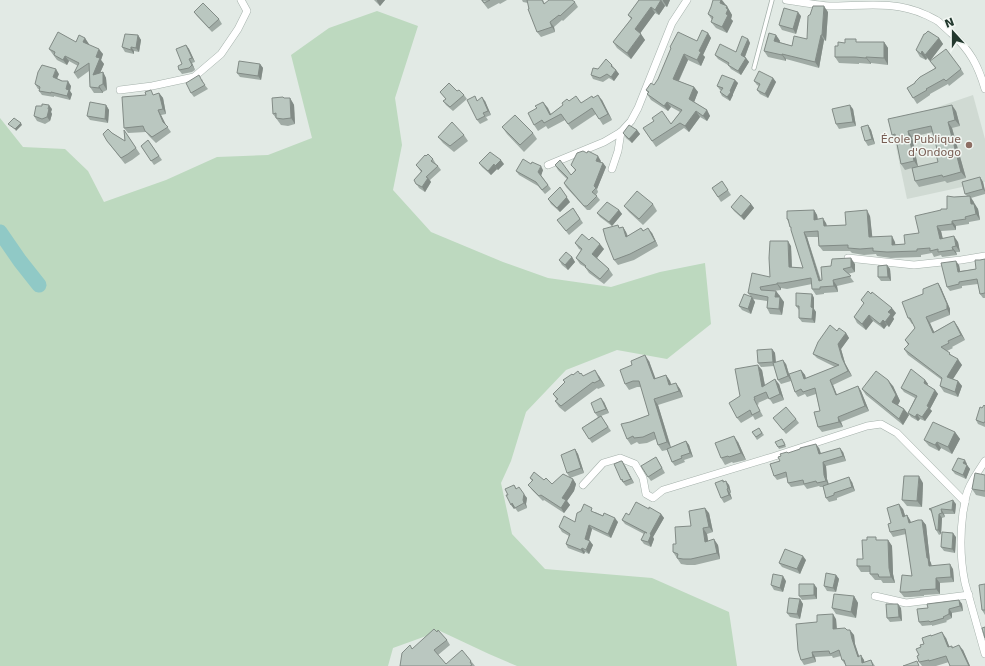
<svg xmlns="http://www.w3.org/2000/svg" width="985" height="666" font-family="'DejaVu Sans',sans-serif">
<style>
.built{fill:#d0dad3}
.green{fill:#bdd9bf}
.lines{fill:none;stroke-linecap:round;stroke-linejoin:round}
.river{stroke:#90c9c6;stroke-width:15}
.lane-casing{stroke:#a5b1ab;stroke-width:5}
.street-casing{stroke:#a5b1ab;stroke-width:8}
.lane{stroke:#fff;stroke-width:3.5}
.street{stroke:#fff;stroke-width:7}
.wall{fill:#a0aba5;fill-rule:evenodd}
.shaded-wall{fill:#828b86}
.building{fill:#bac7c0;stroke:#828b86}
.education-dot{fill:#8d6e63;stroke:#f2f7f3;stroke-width:1.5}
.labels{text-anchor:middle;stroke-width:3;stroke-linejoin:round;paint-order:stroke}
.education-label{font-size:11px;fill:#785e54;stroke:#f2f7f3;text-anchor:end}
</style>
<rect width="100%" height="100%" fill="#e2eae5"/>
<polygon class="built" points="973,95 985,139 985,182 907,199 891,123"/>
<polygon class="green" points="377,11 418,26 395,98 402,145 393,190 431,232 503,262 548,278 611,287 660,272 705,263 711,324 667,359 617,350 566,370 526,412 511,461 501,483 512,534 545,569 652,578 729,612 737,666 517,666 489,654 440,631 393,648 388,666 0,666 0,118 23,147 65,149 88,171 104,202 166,180 217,157 268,155 312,138 291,55 329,28"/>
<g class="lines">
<polyline class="river" points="0,232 20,261 39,285"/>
<g class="lane-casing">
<polyline id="lane" points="754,68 772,0"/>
</g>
<g class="street-casing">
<g id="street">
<path d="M 786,0 C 799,2 816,5 829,6 C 862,6 895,0 926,15 C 930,17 935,19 939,22 C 943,26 947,29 951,33 C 970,50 978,65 985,89"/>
<polyline points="120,90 152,86 194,77 221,54 238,29 247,11 241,0"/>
<polyline points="548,165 604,142 621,132 631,121 638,108 672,23 687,0"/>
<polyline points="612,169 618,151 621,132"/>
<polyline points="848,258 914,265 961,260 985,256"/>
<path d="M 985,461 C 979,470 972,480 968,490 C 965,497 965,504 963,512 C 960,535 960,559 965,583 L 985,654"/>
<polyline points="583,485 603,463 620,458 635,464 643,478 646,494 653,498 663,490 772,457 867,426 881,424 897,433 965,502"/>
<polyline points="875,596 906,603 969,595"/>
</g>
</g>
<use href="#lane" class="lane"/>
<use href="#street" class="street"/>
</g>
<g class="wall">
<polygon points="374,0 385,0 380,6"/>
<polygon points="481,0 507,0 500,4 499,3 488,9"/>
<polygon points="522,0 543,0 545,4 575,2 578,7 563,21 562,20 554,27 555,32 541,37 537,32 529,9 528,3 523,2"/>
<polygon points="639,0 670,0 667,7 665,6 659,15 655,13 640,33 645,40 631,59 617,48 613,42 631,19 628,15"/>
<polygon points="726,5 732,15 731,19 733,21 727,33 716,28 711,22 712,20 708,14"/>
<polygon points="194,12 219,19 222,24 212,32 197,16"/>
<polygon points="828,12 826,41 824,40 819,68 786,59 786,61 768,57 764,51 776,35 780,41 779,42 792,46 807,39"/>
<polygon points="801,16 796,34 782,30 779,25"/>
<polygon points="708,33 711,38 703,55 705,57 701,66 688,60 679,81 694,87 698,92 694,102 707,110 710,116 707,121 700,117 689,132 684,128 656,147 643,128 671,124 680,112 671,107 668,111 651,100 647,94 648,93 646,90 654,85 658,79 671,49 670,47 697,41"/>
<polygon points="138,35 141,40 139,52 134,51 134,54 125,52 122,47"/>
<polygon points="85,38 88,44 103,54 101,60 104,64 100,73 103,72 106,78 107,90 103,92 103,93 94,93 90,87 89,71 78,79 74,73 78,66 69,61 67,65 57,60 49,49 76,42"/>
<polygon points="939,38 943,44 930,61 927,58 926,60 920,57 916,50"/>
<polygon points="748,39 750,43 745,57 749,62 741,75 731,69 728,65 718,59 715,55 736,52"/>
<polygon points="858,42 884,42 888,48 888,65 871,63 871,64 859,63 859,64 839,63 835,57 838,46 845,43"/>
<polygon points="186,45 189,49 195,62 192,63 195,70 192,72 182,74 179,70 182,64"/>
<polygon points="930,61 961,69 964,74 949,86 948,84 930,94 930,95 917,104 907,88 915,83 935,68"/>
<polygon points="260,64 263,68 261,80 240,77 237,73"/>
<polygon points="612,65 619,74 614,81 609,78 603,82 593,79 591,75 598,69"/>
<polygon points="59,74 57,78 71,86 70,91 72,94 70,100 54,96 54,97 42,95 39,91 39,89 38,89 35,84"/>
<polygon points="773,78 776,82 768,98 760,94 757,90 759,86 757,85 754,81"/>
<polygon points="202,79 204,84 208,89 194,97 191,93"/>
<polygon points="735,80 738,83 733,94 733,95 730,101 722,96 720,92 721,90 720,90 717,86"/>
<polygon points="457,91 464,95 467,99 453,111 446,105 443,101 446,99 440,92"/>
<polygon points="159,93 163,98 166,114 161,115 166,125 171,132 156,143 149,136 146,132 128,133 124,128 154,95"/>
<polygon points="284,98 290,98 294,105 295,124 288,126 281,125 273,114"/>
<polygon points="593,98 602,100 612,120 603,125 596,114 572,130 565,120 548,129 546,126 538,131 534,125 537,108 543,102 551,114 569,101 581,103"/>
<polygon points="478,100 485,101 491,115 486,117 488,120 480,124 477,120"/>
<polygon points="106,105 109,110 108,123 90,120 87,116"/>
<polygon points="52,109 51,112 52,114 50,121 45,124 37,121 34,116"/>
<polygon points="853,109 856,126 839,129 836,124"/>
<path d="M 956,111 L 960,126 L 952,128 L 966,178 L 947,183 L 945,181 L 919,187 L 915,181 L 912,168 L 905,170 L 901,164 L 896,141 L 892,135 ZM 933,132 L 937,149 L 938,162 L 918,167 L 912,137 Z"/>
<polygon points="868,125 871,130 875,144 868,146 865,141"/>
<polygon points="502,127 533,133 537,139 524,152 507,134"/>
<polygon points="124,130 140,154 132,160 125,164 107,141 112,133 125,141"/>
<polygon points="637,130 640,134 632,143 626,138 623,133"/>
<polygon points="464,135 468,141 454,152 443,143 438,137"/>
<polygon points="148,140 162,160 154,165 141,146"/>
<polygon points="433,159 436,164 438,166 441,170 430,180 431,182 425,192 419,188 414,180 421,172 416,165"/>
<polygon points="601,161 600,162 603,163 606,167 597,189 598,192 596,195 600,200 590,210 587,210 566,187 564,183 567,179 558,170 555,165 571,175 575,170 571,165"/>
<polygon points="479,163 504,164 498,170 497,169 491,175 482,167"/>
<polygon points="543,170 541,175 551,189 545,194 538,186 519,175 516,171"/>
<polygon points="980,177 983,182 985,190 985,194 971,198 974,202 974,204 978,209 980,220 969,222 969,224 956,226 956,230 941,231 943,239 958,242 960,252 956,252 957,255 942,257 941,255 934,257 932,253 921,255 921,257 891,258 877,256 876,254 864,255 852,253 850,251 823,251 819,246 818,237 807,237 821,280 822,280 831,266 855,264 855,272 848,274 854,282 837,286 838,292 824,293 824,294 816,295 812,289 812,284 787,289 781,288 781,290 773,291 780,296 784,302 782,315 770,314 767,308 767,301 753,299 755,302 751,314 742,310 739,306 751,297 748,293 770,277 791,246 792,267 803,268 791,228 787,219 814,210 817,215 818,219 826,223 827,226 846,225 870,216 872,237 895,242 895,244 905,244 919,233 941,210 947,209 954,197 967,196 965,194"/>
<polygon points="722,181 731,195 721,202 712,188"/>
<polygon points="548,199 570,202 560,212 551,204"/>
<polygon points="653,204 657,211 643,225 629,212 624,206"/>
<polygon points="751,204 754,208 744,220 734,211 731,207"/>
<polygon points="573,208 583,223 569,235 557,220"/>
<polygon points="619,210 622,214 612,226 600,217 597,213"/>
<polygon points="623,227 626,232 628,236 641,228 644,231 652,233 658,246 634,260 618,265 614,260 620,228"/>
<polygon points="589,240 604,249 597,258 609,269 613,275 604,284 589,273 585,267 580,264 576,258 581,250 579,249 575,243"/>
<polygon points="572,257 575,262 568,270 562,265 559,260"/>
<polygon points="985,259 985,298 983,298 980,294 978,284 962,286 962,288 950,291 947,287 959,265 960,271 976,269 980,260"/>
<polygon points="887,265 890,269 891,281 881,281 878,277"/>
<polygon points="938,283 941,288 950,309 950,315 930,323 934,332 954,321 958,327 965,340 952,347 953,348 947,351 962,365 953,379 958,381 962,386 958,397 944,392 940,386 942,380 908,355 904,349 908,345 905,340 915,328 913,324 912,324 908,318 923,294"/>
<polygon points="812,294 814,298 814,309 816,312 815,323 802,322 799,318 799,310 796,306"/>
<polygon points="861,300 896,313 893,317 894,319 889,327 887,325 884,329 873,321 866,330 857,323 854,317 864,304"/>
<polygon points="837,331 846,333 849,338 841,349 845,363 852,376 833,385 837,395 858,386 861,391 869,411 841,422 843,427 822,432 818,427 820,411 816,394 807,397 805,394 798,397 795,392 801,370 805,375 806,378 835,367 817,358 813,354"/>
<polygon points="772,349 775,353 776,362 786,364 791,381 781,384 778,380 774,366 761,367 758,363"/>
<polygon points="649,361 655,379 666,375 670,381 671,384 680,389 683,397 658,405 671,447 686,441 689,445 693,457 684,460 685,462 675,466 672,462 667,450 662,451 658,445 656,439 647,443 639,444 637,442 631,445 627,439 630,422 649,415 641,387 637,387 629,390 625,384"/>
<polygon points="762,370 765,385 779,384 784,400 773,404 769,398 758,403 759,404 757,405 763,416 755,420 753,416 741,423 737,418 740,396"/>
<polygon points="573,375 583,376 599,376 605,386 598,389 597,388 565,412 559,407 555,401 557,400 553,394"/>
<polygon points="925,380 928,384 927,385 935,390 938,394 930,409 932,411 925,421 920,419 918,421 911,417 908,413 915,398 904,392 901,388"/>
<polygon points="893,386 900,401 898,405 904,409 909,415 903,425 866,395 862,389"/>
<polygon points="604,402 609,413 601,416 611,431 592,443 582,428 598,417 595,413"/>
<polygon points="985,406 985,427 978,424 976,420 982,408"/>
<polygon points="773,418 796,419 799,423 786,434"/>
<polygon points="759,428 764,435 757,440 752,432"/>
<polygon points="955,432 960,439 952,454 941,448 939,451 929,446 924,440"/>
<polygon points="784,441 786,447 779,449 778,447"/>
<polygon points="738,442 746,460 733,463 732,462 725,465 721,458"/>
<polygon points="819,448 821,453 843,452 846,461 826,466 827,479 829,484 852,482 855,491 837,498 837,500 829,502 826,498 823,487 820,487 819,486 807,489 804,485 791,487 788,483 787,477 777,480 774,476 780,461 788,453"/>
<polygon points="575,449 578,454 584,473 570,478 567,473"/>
<polygon points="622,461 625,466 634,483 626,486 621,480"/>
<polygon points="659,462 665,473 651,481 648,477"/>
<polygon points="967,464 967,465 970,469 966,479 955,474 952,470"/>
<polygon points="985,475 985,497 976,495 972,489"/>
<polygon points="530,478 544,480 552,484 573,479 576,484 574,491 567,501 570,505 564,513 544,500 543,501 532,490 528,485 532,481"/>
<polygon points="723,480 724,482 729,485 731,493 730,493 732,499 724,503 721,498"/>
<polygon points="923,483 922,507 907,506 902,500"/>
<polygon points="514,485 517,489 527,498 526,504 527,508 518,512 515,508 514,509 508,495"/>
<polygon points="956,504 955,514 944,514 945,517 942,518 941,534 939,535 936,530 932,513 929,509"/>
<polygon points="649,509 661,514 664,518 653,537 654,539 651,547 644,544 641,540 644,534 625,524 622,520 629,515"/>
<polygon points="903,509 905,516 907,515 910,520 911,522 922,520 926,525 930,561 931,563 932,566 953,569 954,582 940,583 940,594 924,595 924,596 910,597 904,597 900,592 912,576 906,534 893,537 890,532 891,523"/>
<polygon points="595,512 618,522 611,538 592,529 589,541 593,545 589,554 585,552 584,554 568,548 566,544 569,536 562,532 559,527 575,522"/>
<polygon points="709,513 713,532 707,534 708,541 718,545 720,559 695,565 687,565 681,564 673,552 676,544 691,526"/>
<polygon points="956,537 955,553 944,551 941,547"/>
<polygon points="878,540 888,540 892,546 893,574 895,583 883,583 881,580 875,580 870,574 870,572 861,572 857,566 863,559"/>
<polygon points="806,560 800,574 782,567 779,563"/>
<polygon points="836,575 839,579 836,592 827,591 824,586"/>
<polygon points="786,581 783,592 774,590 771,585"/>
<polygon points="985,584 985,615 982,610"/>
<polygon points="817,588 817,599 802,600 799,596"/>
<polygon points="854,596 858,603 856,618 836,614 832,608"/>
<polygon points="800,599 803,604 800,619 790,617 787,613"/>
<polygon points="959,600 962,604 963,611 952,613 952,618 946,621 947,622 932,626 932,625 922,626 919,622 928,608"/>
<polygon points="901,608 902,621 890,622 887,618"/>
<polygon points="836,619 837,629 854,635 855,644 859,656 864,660 864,662 871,660 875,666 846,666 842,660 841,656 833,658 832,656 815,657 816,662 804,665 801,660"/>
<polygon points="437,632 447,640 450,645 438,655 446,664 471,661 475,666 400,666 412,649"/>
<polygon points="932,636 946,638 949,647 963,650 970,666 950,666 949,662 936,666 922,666 919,662 919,655 921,647"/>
</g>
<g class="shaded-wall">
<polygon points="377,0 385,0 380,6 377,1"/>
<polygon points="661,0 665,6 659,15 655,10"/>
<polygon points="663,0 670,0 667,7 663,1"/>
<polygon points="721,0 722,0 726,5 724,9 720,3"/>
<polygon points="727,6 732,15 731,19 733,21 727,33 722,27 726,14 726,8"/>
<polygon points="824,6 828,12 826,41 822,35"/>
<polygon points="651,7 655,13 639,35 635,29"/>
<polygon points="798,12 801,16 796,34 793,29"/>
<polygon points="550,22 554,27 555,32 552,27"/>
<polygon points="708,33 711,38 703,55 705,57 701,66 697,60 699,51"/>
<polygon points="641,34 645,40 631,59 627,53"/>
<polygon points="138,35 141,40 139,52 136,48"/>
<polygon points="776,35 780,41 778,47 774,41"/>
<polygon points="821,35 824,40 819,68 815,62"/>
<polygon points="85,38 89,44 87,48 83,42"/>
<polygon points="939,38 943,44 930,61 925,55"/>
<polygon points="748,39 750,43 744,59 741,55"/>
<polygon points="884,42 888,48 888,65 884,58"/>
<polygon points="186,45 189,49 195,62 192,58"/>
<polygon points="131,47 134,51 134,54 131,50"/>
<polygon points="99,49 103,54 101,60 104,64 97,80 93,75 96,57"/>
<polygon points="922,51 927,58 926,60 921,54"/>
<polygon points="684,54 688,60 677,84 673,79"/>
<polygon points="782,54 786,59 786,61 782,55"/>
<polygon points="65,56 69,61 67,65 63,60"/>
<polygon points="866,57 871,63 871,64 866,58"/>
<polygon points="746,58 749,62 741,75 738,71"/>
<polygon points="189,59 192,63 195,70 192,65"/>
<polygon points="260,64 263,68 261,80 258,76"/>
<polygon points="56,69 59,74 56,81 53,77"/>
<polygon points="616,70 619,74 614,81 611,77"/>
<polygon points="103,72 106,78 107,90 103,84"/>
<polygon points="773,78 776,82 768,98 765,94"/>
<polygon points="735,80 738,83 733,94 733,95 730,101 727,97"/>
<polygon points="68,81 71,86 70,91 72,94 70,100 67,96 66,89"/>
<polygon points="99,86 103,92 103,93 99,88"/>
<polygon points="694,87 698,92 693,105 689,99"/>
<polygon points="159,93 163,98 166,114 163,109"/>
<polygon points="598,95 602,100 612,120 608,114"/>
<polygon points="482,97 485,101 491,115 488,111"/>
<polygon points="290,98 294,105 295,124 291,118"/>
<polygon points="543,102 548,108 553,119 550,115"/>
<polygon points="667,102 671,107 668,111 664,106"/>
<polygon points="49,105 52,109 51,112 52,114 50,121 47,117"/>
<polygon points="106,105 109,110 108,123 105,119"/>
<polygon points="850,105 853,109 856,126 853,122"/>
<polygon points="952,105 956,111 960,126 955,120"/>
<polygon points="158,110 161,115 167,127 163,122"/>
<polygon points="707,110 710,116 707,121 703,116"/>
<polygon points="696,111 700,117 689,132 685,126"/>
<polygon points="948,122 952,128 966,178 961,172"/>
<polygon points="21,123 22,125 16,131 15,129"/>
<polygon points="868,125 871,130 875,144 872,139"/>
<polygon points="637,130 640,134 632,143 629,139"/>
<polygon points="908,131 912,137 918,167 914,161"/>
<polygon points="598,156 601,161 599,165 596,161"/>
<polygon points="501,160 504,164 498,170 495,166"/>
<polygon points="603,163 606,167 597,189 594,186"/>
<polygon points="494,164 497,169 491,175 488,171"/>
<polygon points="541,166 543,170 541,176 538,172"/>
<polygon points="980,177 983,182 985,192 983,189"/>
<polygon points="428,178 431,182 425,192 422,187"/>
<polygon points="560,187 570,202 560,212 557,208"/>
<polygon points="970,196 978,209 980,220 976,214 971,204"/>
<polygon points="751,204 754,208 744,220 741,216"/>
<polygon points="619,210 622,214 612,226 609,222"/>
<polygon points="814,210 817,215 818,225 814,220"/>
<polygon points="867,210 870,216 873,243 869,237"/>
<polygon points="823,218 826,223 828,231 824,226"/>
<polygon points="952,221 956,226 956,230 952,224"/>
<polygon points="937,226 941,231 944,245 940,239"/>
<polygon points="623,227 626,232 629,242 626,237"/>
<polygon points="648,228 652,233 658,246 655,241"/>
<polygon points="804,232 807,237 822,286 819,281"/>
<polygon points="892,236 895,242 896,250 892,245"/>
<polygon points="954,236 958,242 960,252 956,246"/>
<polygon points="788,241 791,246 792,272 789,267"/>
<polygon points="600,244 604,249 596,259 592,254"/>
<polygon points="952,247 956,252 957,255 953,250"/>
<polygon points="572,257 575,262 568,270 565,265"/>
<polygon points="851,258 855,264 855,272 851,267"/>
<polygon points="956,261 959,265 961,276 958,272"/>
<polygon points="887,265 890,269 891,281 888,277"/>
<polygon points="833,280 837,286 838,292 834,286"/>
<polygon points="777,283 781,288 781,290 777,284"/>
<polygon points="938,283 941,288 950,309 950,315 947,309"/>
<polygon points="776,291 780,296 779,302 775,297"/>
<polygon points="812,294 814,298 814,309 816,312 815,323 812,319 811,307"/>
<polygon points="752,297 755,302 751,314 748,309"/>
<polygon points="780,297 784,302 782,315 779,309"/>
<polygon points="892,308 896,313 893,317 894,319 889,327 885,322 888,312"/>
<polygon points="869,315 873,321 866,330 862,324"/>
<polygon points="926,317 930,323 937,338 933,333"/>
<polygon points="883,320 887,325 884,329 880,324"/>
<polygon points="954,321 958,327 965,340 961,335"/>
<polygon points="846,333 849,338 841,349 845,363 852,376 848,371 842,358 838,344"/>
<polygon points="772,349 775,353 776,366 773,362"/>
<polygon points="645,355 649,361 658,385 654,379"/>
<polygon points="958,359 962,365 951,382 947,377"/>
<polygon points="783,360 786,364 791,381 788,376"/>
<polygon points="758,365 762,370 766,392 762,387"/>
<polygon points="595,370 599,376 605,386 600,380"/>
<polygon points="801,370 805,375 807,384 804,379"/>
<polygon points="666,375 670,381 673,391 669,385"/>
<polygon points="775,379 779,384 784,400 780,394"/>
<polygon points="830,380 833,385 839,400 836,395"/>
<polygon points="888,380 893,386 900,401 896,408 892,402"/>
<polygon points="925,380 928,384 926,387 924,383"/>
<polygon points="958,381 962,386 958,397 955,392"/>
<polygon points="676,383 680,389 683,397 679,391"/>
<polygon points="858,386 861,391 869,411 865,406"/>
<polygon points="935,390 938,394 930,409 932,411 925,421 922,417 927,406"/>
<polygon points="601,398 604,402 609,413 606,409"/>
<polygon points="654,399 658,405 671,448 667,442"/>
<polygon points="904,409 909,415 903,425 899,419"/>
<polygon points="917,414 920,419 918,421 915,417"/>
<polygon points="838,417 841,422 843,427 839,422"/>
<polygon points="955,432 960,439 952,454 948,447"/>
<polygon points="734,436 738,442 746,460 741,453"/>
<polygon points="686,441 689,445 693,457 690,453"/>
<polygon points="937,442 941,448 939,451 935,445"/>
<polygon points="816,444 819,448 822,458 819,454"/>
<polygon points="840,448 843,452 846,461 843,456"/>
<polygon points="575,449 578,454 584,473 581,468"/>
<polygon points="965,460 967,464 966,467 967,465 970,469 966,479 963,475 963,463"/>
<polygon points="622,461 625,466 634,483 631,479"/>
<polygon points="823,462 826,466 827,479 829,486 826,481 824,475"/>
<polygon points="919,476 923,483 922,507 917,501"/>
<polygon points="849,477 852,482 855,491 852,487"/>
<polygon points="573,479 576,484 574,491 567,501 570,505 564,513 561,508 562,498"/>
<polygon points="726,481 729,485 731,493 728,488"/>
<polygon points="727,489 730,493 732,499 729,495"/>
<polygon points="524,494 527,498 526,504 527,508 524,503 523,500"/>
<polygon points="953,500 956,504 955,514 952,510"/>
<polygon points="512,503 515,508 514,509 511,505"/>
<polygon points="899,504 903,509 907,522 903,517"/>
<polygon points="705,508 709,513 713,532 709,527"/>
<polygon points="941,509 944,514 945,517 942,513"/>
<polygon points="661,514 664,518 653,537 654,539 651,547 648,542 650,534"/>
<polygon points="939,514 942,518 941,534 938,530"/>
<polygon points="907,515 910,520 912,528 909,523"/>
<polygon points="615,518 618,522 611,538 608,534"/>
<polygon points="922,520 926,525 930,561 931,563 932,571 929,566 927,558"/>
<polygon points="589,525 592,529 588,543 585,539"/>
<polygon points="703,528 707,534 709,547 705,542"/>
<polygon points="953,533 956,537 955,553 952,549"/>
<polygon points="714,539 718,545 720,559 717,553"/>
<polygon points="888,540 892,546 893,574 895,583 891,577 889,568"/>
<polygon points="590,541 593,545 589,554 586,550"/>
<polygon points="582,548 585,552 584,554 581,550"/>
<polygon points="803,556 806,560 800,574 797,569"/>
<polygon points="950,564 953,569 954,582 951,577"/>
<polygon points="836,575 839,579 836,592 833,588"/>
<polygon points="783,576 786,581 783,592 780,588"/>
<polygon points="936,578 940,583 940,594 936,589"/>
<polygon points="814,584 817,588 817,599 814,595"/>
<polygon points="854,596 858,603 856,618 851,612"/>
<polygon points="800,599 803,604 800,619 797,614"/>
<polygon points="959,600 962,604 963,611 960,606"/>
<polygon points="898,604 901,608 902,621 899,617"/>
<polygon points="949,609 952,613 952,618 949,614"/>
<polygon points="833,614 836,619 837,634 833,629"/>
<polygon points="850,630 854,635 855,644 861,662 858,657 852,639"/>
<polygon points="942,632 946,638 952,653 948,647"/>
<polygon points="959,645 963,650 970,666 969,666"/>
<polygon points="812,652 815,657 816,662 813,657"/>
<polygon points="861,655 864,660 865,666 862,663"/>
</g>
<g class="building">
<polygon points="482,0 490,0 484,3"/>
<polygon points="527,0 542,0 544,4 549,0 572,0 575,2 560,16 559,15 550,22 552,27 537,32 528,9 529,9"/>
<polygon points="639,0 661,0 655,10 651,7 635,29 641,34 627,53 613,42 632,18 628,15"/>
<polygon points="713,0 721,0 720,3 727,6 726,8 728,9 726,14 728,15 722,27 711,22 713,17 708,14 711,7"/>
<polygon points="203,3 219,19 209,28 194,12"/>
<polygon points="813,6 824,6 822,35 821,35 815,62 782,54 782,55 764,51 769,33 776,35 774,41 792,46 794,36 807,39 808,16 809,15 810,15"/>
<polygon points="784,8 798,12 793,29 779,25"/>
<polygon points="702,30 708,33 699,51 701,52 697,60 684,54 673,79 694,87 689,99 707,110 703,116 696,111 685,126 680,123 652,141 643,128 654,121 652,118 662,111 671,124 682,110 667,102 664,106 647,94 649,92 646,90 651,83 654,85 658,79 671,48 670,47 678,32 697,41"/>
<polygon points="928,31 939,38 925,55 922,51 921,54 916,50 924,34 925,34"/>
<polygon points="58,32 76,42 79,35 85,38 83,42 99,49 96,57 100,58 93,75 103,72 103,84 99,86 99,88 90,87 89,63 74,73 79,63 65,56 63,60 54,55 55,52 49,49"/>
<polygon points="125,34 138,35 136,48 131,47 131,50 122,47"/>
<polygon points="742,36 748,39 741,55 746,58 738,71 728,65 729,63 715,55 720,44 736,52"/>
<polygon points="845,39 856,39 856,42 884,42 884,58 866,57 866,58 855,57 835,57 835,46 838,46 838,42 845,43"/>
<polygon points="186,45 192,58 189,59 192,65 189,68 179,70 178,66 182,64 176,49"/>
<polygon points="946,49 961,69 946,81 944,79 926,89 927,90 913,98 907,88 915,83 915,82 920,77 936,68 930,61"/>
<polygon points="606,59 612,65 611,66 616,70 611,77 607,74 600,78 591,75 593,68 598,69"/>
<polygon points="239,61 260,64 258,76 237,73"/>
<polygon points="42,65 56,69 53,77 62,81 68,81 66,89 69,90 67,96 51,92 51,93 39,91 40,87 35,84 38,72"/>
<polygon points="759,71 773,78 765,94 757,90 760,84 754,81"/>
<polygon points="199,75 202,81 205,85 191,93 186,83"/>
<polygon points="722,75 735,80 730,91 731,92 727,97 720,92 723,88 717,86"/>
<polygon points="449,83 457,91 459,90 464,95 450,107 443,101 446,99 440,92"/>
<polygon points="151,90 153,95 159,93 163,109 158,110 163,122 168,127 152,137 145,131 143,126 124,128 122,97 146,95 145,92"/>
<polygon points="598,95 608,114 599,119 592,108 568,124 561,114 544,123 542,120 534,125 528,113 537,108 535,106 543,102 550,115 563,105 562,103 567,99 569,101 576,96 581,103 592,96 593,98"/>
<polygon points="475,96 477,101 482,97 488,111 483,113 485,116 477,120 467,100"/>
<polygon points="283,97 284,98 290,98 291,118 283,119 276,118 276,113 273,114 272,98"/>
<polygon points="90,102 106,105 105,119 87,116"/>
<polygon points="42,104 49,105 48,109 49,109 47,117 42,119 34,116 36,106 42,106"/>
<polygon points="850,105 853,122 836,124 832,109"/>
<polygon points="952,105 955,120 948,122 961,172 943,177 942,175 915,181 912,168 938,162 935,150 937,149 931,126 908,131 914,161 901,164 895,134 892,135 888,119"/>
<polygon points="515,115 533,133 520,145 502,127"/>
<polygon points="14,118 21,123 15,129 8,124"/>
<polygon points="452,122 464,135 450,146 438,137"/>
<polygon points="629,125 637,130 629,139 623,133"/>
<polygon points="868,125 872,139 865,141 861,127"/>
<polygon points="108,129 112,133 125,141 124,130 136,148 128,154 121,158 107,141 103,134"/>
<polygon points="148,140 159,156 151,161 141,146"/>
<polygon points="583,151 587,153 588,151 598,156 596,161 603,163 594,186 596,188 592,192 597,196 587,206 584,206 564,183 568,178 555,165 560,160 571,175 576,170 571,165 577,153"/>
<polygon points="490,152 501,160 495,166 494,164 488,171 479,163"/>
<polygon points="428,154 433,159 431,161 438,166 426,177 428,178 422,187 416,184 414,180 422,171 416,165 425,155 426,156"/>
<polygon points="523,159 531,164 532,162 541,166 538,172 548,185 542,190 536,182 516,171"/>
<polygon points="980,177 983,189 965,194 962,182"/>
<polygon points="722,181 728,190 718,197 712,188"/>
<polygon points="560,187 567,197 557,208 548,199"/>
<polygon points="637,191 653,204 639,219 624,206"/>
<polygon points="741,195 751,204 741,216 731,207"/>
<polygon points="947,196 954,197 970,196 971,204 974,204 976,214 965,217 966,219 952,221 952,224 937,226 940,239 954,236 956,246 952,247 953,250 938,252 938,249 930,251 930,248 917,249 917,251 887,252 873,251 873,248 860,249 848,248 848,245 819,246 818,231 804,232 819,281 822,280 821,267 831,266 832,259 851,258 851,267 843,269 851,276 833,280 834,286 820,287 820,289 812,289 811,278 783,283 777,283 777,284 760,287 761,290 776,291 775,297 780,297 779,309 767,308 768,297 748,293 752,273 770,277 769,258 770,241 788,241 789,267 803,268 791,230 791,227 790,227 788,219 787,219 787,211 814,210 814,220 823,218 824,226 846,225 845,212 867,210 869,237 892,236 892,245 905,244 904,235 919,233 915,216 941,210 941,209 947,209"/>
<polygon points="607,202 619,210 609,222 597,213"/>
<polygon points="573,208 580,219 566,231 557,220"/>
<polygon points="618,225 619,228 623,227 626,237 641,228 643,231 648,228 655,241 630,254 614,260 606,240 603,229"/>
<polygon points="582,234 589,240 592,237 600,244 592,254 609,269 600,279 585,267 586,266 576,258 582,249 575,243"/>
<polygon points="566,252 572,257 565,265 559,260"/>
<polygon points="985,259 985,293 980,294 977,279 959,282 959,284 947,287 941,263 956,261 958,272 976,269 975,260 980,260"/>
<polygon points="887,265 888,277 878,277 878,266"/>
<polygon points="938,283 947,304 947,309 926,317 933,333 954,321 961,335 948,341 949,343 941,347 950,353 949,354 958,359 947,377 958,381 955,392 940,386 942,378 904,349 909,344 905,340 915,328 910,318 908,318 902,302 923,294 923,289"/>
<polygon points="868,291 871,294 872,292 892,308 888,312 891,314 885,322 883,320 880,324 869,315 862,324 854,317 864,303 861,300"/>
<polygon points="796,293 812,294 811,307 813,308 812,319 799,318 799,306 796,306"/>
<polygon points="744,294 752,297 748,309 739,306"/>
<polygon points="830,325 837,331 839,328 846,333 838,344 842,358 848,371 830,380 836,395 858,386 865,406 838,417 839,422 818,427 814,412 820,411 815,388 803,392 801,389 795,392 789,374 801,370 804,379 839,365 813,354 818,342"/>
<polygon points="772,349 773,362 758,363 757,350"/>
<polygon points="645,355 654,379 666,375 669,385 676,383 679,391 654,399 667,442 658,445 654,432 643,437 634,438 633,436 627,439 621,424 630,422 649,415 639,381 633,381 625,384 620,370 632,365 631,361"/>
<polygon points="783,360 788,376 778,380 773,363"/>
<polygon points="758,365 762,387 775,379 780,394 769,399 766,392 754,397 755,399 754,399 760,411 752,415 750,410 737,418 729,403 740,396 735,369"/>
<polygon points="911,369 925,380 924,383 935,390 927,406 929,407 922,417 917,414 915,417 908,413 917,396 901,388"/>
<polygon points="595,370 600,380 594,383 593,382 561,406 555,401 558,399 553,394 565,382 563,380 572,374 573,375 578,371 580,374 581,373 583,376"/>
<polygon points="876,371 888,380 896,395 892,402 904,409 899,419 862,389"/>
<polygon points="601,398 606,409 595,413 591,403"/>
<polygon points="984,405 985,406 985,422 984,422 984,423 976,420 980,407 982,408"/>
<polygon points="786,407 796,419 783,430 773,418"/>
<polygon points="601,416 608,427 589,439 582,428"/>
<polygon points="933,422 955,432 948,447 937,442 935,445 924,440"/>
<polygon points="759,428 762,433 756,437 752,432"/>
<polygon points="734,436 741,453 729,457 728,456 721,458 715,443"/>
<polygon points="782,439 785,445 778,447 775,442"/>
<polygon points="686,441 690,453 681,456 682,458 672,462 667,449"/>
<polygon points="816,444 819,454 840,448 843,456 823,462 824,475 826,481 817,483 816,481 804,484 803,480 788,483 786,472 774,476 770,464 780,461 778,457 781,456 780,454 787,452 788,453 800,449 800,448"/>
<polygon points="575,449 581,468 567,473 561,455"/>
<polygon points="656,457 662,468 648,477 641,466"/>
<polygon points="958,458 965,460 963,463 967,465 963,475 952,470"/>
<polygon points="621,461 622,461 631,479 623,482 622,479 621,480 614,464"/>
<polygon points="534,472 544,480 546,478 552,484 563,474 573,479 570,486 562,498 566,500 561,508 541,495 539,496 528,485 533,480 530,478"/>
<polygon points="975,473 985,475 985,491 972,489"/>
<polygon points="904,476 919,476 917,501 902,500"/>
<polygon points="849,477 852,487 834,493 834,495 826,498 823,486"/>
<polygon points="723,480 723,482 726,481 728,488 727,489 729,495 721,498 715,483"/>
<polygon points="514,485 516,489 519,487 524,494 523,500 524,503 515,508 512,503 511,505 506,495 508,495 505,489"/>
<polygon points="953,500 952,510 941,509 942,513 939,514 938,530 936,530 931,509 929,509"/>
<polygon points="636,502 649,509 649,507 661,514 650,534 651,535 648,542 641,540 645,532 647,533 622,520 626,513 629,515"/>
<polygon points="584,504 592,508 591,511 603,516 604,513 615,518 608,534 589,525 585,539 590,541 586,550 582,548 581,550 566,544 570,534 559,527 564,516 575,522 577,513 581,511"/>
<polygon points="899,504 903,517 907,515 909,523 918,520 922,520 927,558 928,558 929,566 950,564 951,577 936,578 936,589 920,590 920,591 907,592 900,592 902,575 912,576 905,529 890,532 888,524 891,523 887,508"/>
<polygon points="705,508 709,527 703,528 705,542 714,539 717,553 691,559 683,559 677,558 678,554 673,552 673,544 676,544 675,527 691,526 689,511"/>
<polygon points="942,532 953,533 952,549 941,547"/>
<polygon points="867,537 876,537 876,540 888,540 889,568 891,577 879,577 878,574 870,574 870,566 857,566 857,559 863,559 862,540 867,540"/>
<polygon points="785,549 803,556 797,569 779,563"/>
<polygon points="826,573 836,575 833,588 824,586"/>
<polygon points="773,574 783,576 780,588 771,585"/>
<polygon points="799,584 814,584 814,595 799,596"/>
<polygon points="985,584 985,610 982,610 979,585"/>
<polygon points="834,594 854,596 851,612 832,608"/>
<polygon points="789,598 800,599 797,614 787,613"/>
<polygon points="959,600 960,606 949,609 949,614 943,617 944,618 930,622 929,621 919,622 917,609 928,608 927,604"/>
<polygon points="886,604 898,604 899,617 887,618"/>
<polygon points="833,614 833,629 845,628 847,630 850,630 852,639 858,657 861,655 862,663 871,660 873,666 846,666 844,660 842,660 839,650 830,654 829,651 812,652 813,657 801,660 798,650 796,624 817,622 817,615"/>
<polygon points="985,627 985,638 982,628"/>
<polygon points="434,629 437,632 438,630 447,640 434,650 446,664 462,650 471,661 470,662 472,665 470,666 400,666 402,653 410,645 412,649"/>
<polygon points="942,632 948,647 952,646 952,648 959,645 969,666 950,666 946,656 929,661 929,660 919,662 917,656 919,655 916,649 921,647 920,645 924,644 922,638 931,635 931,636"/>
<polygon points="917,661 919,666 903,666"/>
</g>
<circle class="education-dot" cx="969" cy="145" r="4"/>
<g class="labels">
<g class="education-label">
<text x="961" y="143">École Publique<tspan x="961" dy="13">d'Ondogo</tspan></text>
</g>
</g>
<g transform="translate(953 32) rotate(339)" stroke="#f2f7f3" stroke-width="3" paint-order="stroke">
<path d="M0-3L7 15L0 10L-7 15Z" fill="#24392f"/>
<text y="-6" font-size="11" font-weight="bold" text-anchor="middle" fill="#24392f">N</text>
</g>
</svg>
